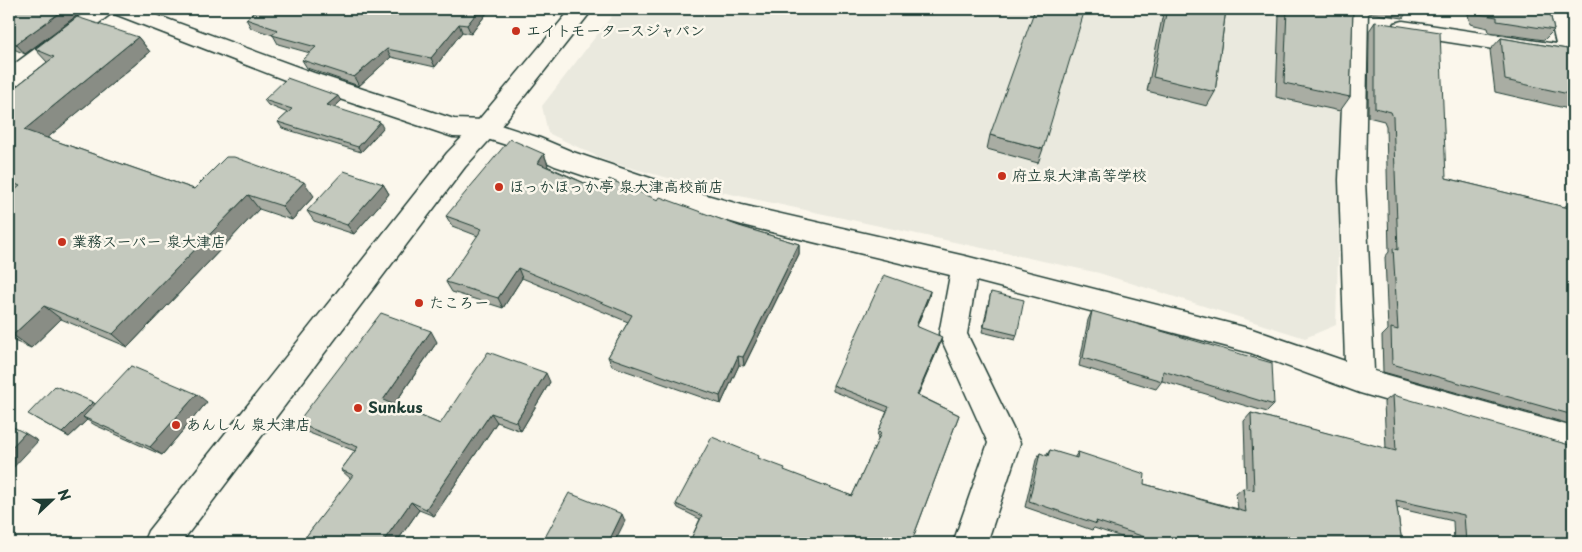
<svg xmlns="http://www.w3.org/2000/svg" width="1582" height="552" font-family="'Playpen Sans','Klee One',sans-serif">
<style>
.built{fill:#eae9de}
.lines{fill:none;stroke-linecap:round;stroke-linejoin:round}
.street-casing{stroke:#1f3d34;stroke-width:3}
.secondary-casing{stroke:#1f3d34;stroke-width:3}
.street{fill:#fbf7ec;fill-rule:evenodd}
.secondary{fill:#fbf7ec;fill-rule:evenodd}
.wall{fill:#a9ada3;stroke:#1f3d34}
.shaded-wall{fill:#898d85;stroke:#1f3d34}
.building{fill:#c4c9be;stroke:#1f3d34}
.poi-dot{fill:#c8321e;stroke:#fbf7ec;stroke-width:2}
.labels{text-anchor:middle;stroke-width:5;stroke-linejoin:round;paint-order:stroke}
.poi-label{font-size:15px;font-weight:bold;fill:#1f3d34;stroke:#fbf7ec;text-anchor:start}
</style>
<rect width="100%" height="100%" fill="#fbf7ec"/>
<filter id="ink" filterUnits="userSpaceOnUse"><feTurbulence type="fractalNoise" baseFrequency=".02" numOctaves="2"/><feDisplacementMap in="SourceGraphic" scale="10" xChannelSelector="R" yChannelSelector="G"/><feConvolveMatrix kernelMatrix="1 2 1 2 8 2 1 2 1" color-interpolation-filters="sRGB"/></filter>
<g filter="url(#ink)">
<polygon class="built" points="617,9 1345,9 1336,325 1305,338 1099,273 716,191 609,162 548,133 542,106"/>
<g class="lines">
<g class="street-casing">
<g id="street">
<polygon points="89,9 140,9 314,73 454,119 485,120 494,123 540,138 573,152 671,185 742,205 965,256 1252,329 1345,361 1339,180 1346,9 1368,9 1365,180 1374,371 1573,427 1573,455 1360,393 1251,353 976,281 967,334 1020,443 987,543 953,543 988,443 939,334 950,275 742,225 659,201 555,166 522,150 484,138 453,137 444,134 298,85 112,13 17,86 9,88 9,68"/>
<polygon points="1548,9 1570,9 1573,25 1573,64 1564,60 1403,35 1395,33 1392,28 1395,23 1403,21 1556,44"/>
</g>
</g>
<g class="secondary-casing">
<polygon id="secondary" points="571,9 593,9 494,135 465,167 181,543 143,543 148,531 447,153 476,123"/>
</g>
<use href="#street" class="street"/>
<use href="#secondary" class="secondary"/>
</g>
<g class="wall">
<polygon points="9,9 83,9 83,11 25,54 9,47"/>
<polygon points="490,9 471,34 462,32 435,67 391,57 359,86 307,68 302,60 310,53 278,44 273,35 251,28 246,19"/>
<polygon points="1164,9 1226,9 1215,92 1207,106 1147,91"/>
<polygon points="1282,9 1353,9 1350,97 1340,111 1276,97 1279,15"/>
<polygon points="1368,9 1409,9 1403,18 1370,13"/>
<polygon points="1467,9 1549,9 1554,30 1544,40 1489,32 1488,28 1470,24"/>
<polygon points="1375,22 1446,178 1564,207 1568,204 1573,205 1573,425 1383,372 1382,336 1388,330 1385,257 1389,252 1386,126 1384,121 1368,117 1369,31"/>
<polygon points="138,37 150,52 47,138 194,189 314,196 292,220 259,209 128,347 61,319 31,348 9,339 9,195 13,192 9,190 9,92 47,62 35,49"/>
<polygon points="1501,38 1573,50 1573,110 1495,92 1490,50"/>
<polygon points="264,100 341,101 334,108 383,128 361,152 282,128 278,122 288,113 268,105"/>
<polygon points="990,135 1043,149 1038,163 987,149"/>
<polygon points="544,154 548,165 547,166 600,190 658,200 739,226 799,244 799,254 744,366 739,365 721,404 612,366 608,357 628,322 522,278 503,308 452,292 446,282 478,236 452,226 446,216"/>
<polygon points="383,184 389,194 354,234 314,221 307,211"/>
<polygon points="930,291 929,297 917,326 941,342 918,395 959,415 911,543 689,543 700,519 678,508 676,504 759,459 785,471 852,496 879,438 877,437 878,432 887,412 833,391 833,385"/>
<polygon points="991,292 1017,335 1015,340 982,332"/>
<polygon points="1092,311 1274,405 1267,412 1162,381 1156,389 1079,366 1088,320"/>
<polygon points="437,342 394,405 440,424 550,382 521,431 497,422 434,516 419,510 396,543 301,543 351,479 341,470 355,451 307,432 297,423"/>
<polygon points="1393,395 1573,543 1454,543 1453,521 1397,508 1402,543 1140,543 1094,528 1092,530 1025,507 1036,460 1040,453 1046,456 1050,450 1074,458 1078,452 1144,484 1238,509 1236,494 1243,488 1246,489 1244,421 1251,413 1386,449 1384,402"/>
<polygon points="93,402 95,404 207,402 162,455 95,425 87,420 69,437 35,418"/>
</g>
<g class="shaded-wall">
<polygon points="65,9 83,9 83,11 25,54 16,44"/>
<polygon points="480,9 490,9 471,34 467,25"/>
<polygon points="459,24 462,32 435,67 431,58"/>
<polygon points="138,37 150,52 39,145 24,130"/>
<polygon points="387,49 391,57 359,86 354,77"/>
<polygon points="338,96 341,101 330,111 327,105"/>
<polygon points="380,122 383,128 361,152 358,147"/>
<polygon points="544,154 548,165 541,173 538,163"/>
<polygon points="304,182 314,196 292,220 282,206"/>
<polygon points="383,184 389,194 354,234 347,225"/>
<polygon points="248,195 259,209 128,347 113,334"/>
<polygon points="799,244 799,254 744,366 743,357"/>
<polygon points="518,268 522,278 503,308 498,298"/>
<polygon points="930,291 929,297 914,332 916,326"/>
<polygon points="44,306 61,319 31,348 13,335"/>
<polygon points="431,331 437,342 391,409 383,400"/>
<polygon points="942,337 941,342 915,400 917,395"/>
<polygon points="738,356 739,365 721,404 720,396"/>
<polygon points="546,373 550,382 521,431 516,422"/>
<polygon points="197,394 207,402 162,455 150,447"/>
<polygon points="93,402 99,407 83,417 87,420 69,437 62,433"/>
<polygon points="491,413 497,422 434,516 426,509"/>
<polygon points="25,433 38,441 9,472 9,450"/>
<polygon points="411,502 419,510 396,543 382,543"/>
<polygon points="622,514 625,521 614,543 608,543"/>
</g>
<g class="building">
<polygon points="9,9 65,9 16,44 9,41"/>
<polygon points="258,9 480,9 467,25 459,24 431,58 387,49 354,77 302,60 316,47 272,35 278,30 246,19"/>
<polygon points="1035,9 1085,9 1043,149 990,135"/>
<polygon points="1167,9 1226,9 1215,92 1153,77"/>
<polygon points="1287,9 1353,9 1350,97 1284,83"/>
<polygon points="1478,9 1549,9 1554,30 1497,21 1497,17 1478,14"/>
<polygon points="77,17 138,37 24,130 194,189 226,157 234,157 304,182 282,206 248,195 113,334 44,306 13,335 9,334 9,195 20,186 9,181 9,92 54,57 35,49"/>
<polygon points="1375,22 1440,32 1446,178 1569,208 1568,204 1573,205 1573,415 1392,364 1391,328 1398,330 1393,248 1398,250 1393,117 1391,112 1375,108"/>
<polygon points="1501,38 1573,50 1573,95 1505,80"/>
<polygon points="287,78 338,96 327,105 380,122 358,147 278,122 292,109 264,100"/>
<polygon points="510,139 544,154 538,163 600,190 609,179 658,200 660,197 739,226 799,244 743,357 738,356 720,396 608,357 632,315 518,268 498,298 446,282 482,229 446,216"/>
<polygon points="344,171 383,184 347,225 307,211"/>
<polygon points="884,275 930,291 916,326 942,337 917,395 959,415 911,543 689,543 702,516 676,504 712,437 759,456 758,458 785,468 784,470 852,496 881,433 878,432 889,407 833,385"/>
<polygon points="991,292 1024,300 1017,335 984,327"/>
<polygon points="1092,311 1272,363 1274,405 1163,371 1162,381 1083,358"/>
<polygon points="381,313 431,331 383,400 440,424 488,352 546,373 516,422 491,413 426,509 411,502 382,543 301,543 353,475 341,470 358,447 297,423"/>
<polygon points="131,366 197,394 150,447 83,417"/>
<polygon points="55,386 93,402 62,433 28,414"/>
<polygon points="1393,395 1573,446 1573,543 1466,543 1464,515 1396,500 1402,543 1163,543 1096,521 1097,524 1029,501 1040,453 1048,456 1050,450 1077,458 1078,452 1145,474 1144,484 1246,512 1243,488 1254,490 1251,413 1396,451"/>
<polygon points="9,425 25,433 9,450"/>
<polygon points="569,493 622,514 608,543 542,543"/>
</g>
</g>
<g class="poi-dot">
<circle cx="516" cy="31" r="5"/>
<circle cx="1002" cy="176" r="5"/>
<circle cx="499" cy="187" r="5"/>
<circle cx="62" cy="242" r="5"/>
<circle cx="419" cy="303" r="5"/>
<circle cx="358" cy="408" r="5"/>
<circle cx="176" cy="425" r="5"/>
</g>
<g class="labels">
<g class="poi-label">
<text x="526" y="36">エイトモータースジャパン</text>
<text x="1012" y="181">府立泉大津高等学校</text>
<text x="509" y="192">ほっかほっか亭 泉大津高校前店</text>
<text x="72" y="247">業務スーパー 泉大津店</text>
<text x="429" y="308">たころー</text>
<text x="368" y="413">Sunkus</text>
<text x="186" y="430">あんしん 泉大津店</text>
</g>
</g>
<rect width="1582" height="552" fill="none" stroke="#fbf7ec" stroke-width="30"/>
<rect x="15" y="15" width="1552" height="522" fill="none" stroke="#1f3d34" stroke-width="2" filter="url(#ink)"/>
<g transform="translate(52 500) rotate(68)" stroke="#fbf7ec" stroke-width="4" paint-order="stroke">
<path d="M0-4L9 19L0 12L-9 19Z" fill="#1f3d34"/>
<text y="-8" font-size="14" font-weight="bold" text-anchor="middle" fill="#1f3d34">N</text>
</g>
</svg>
